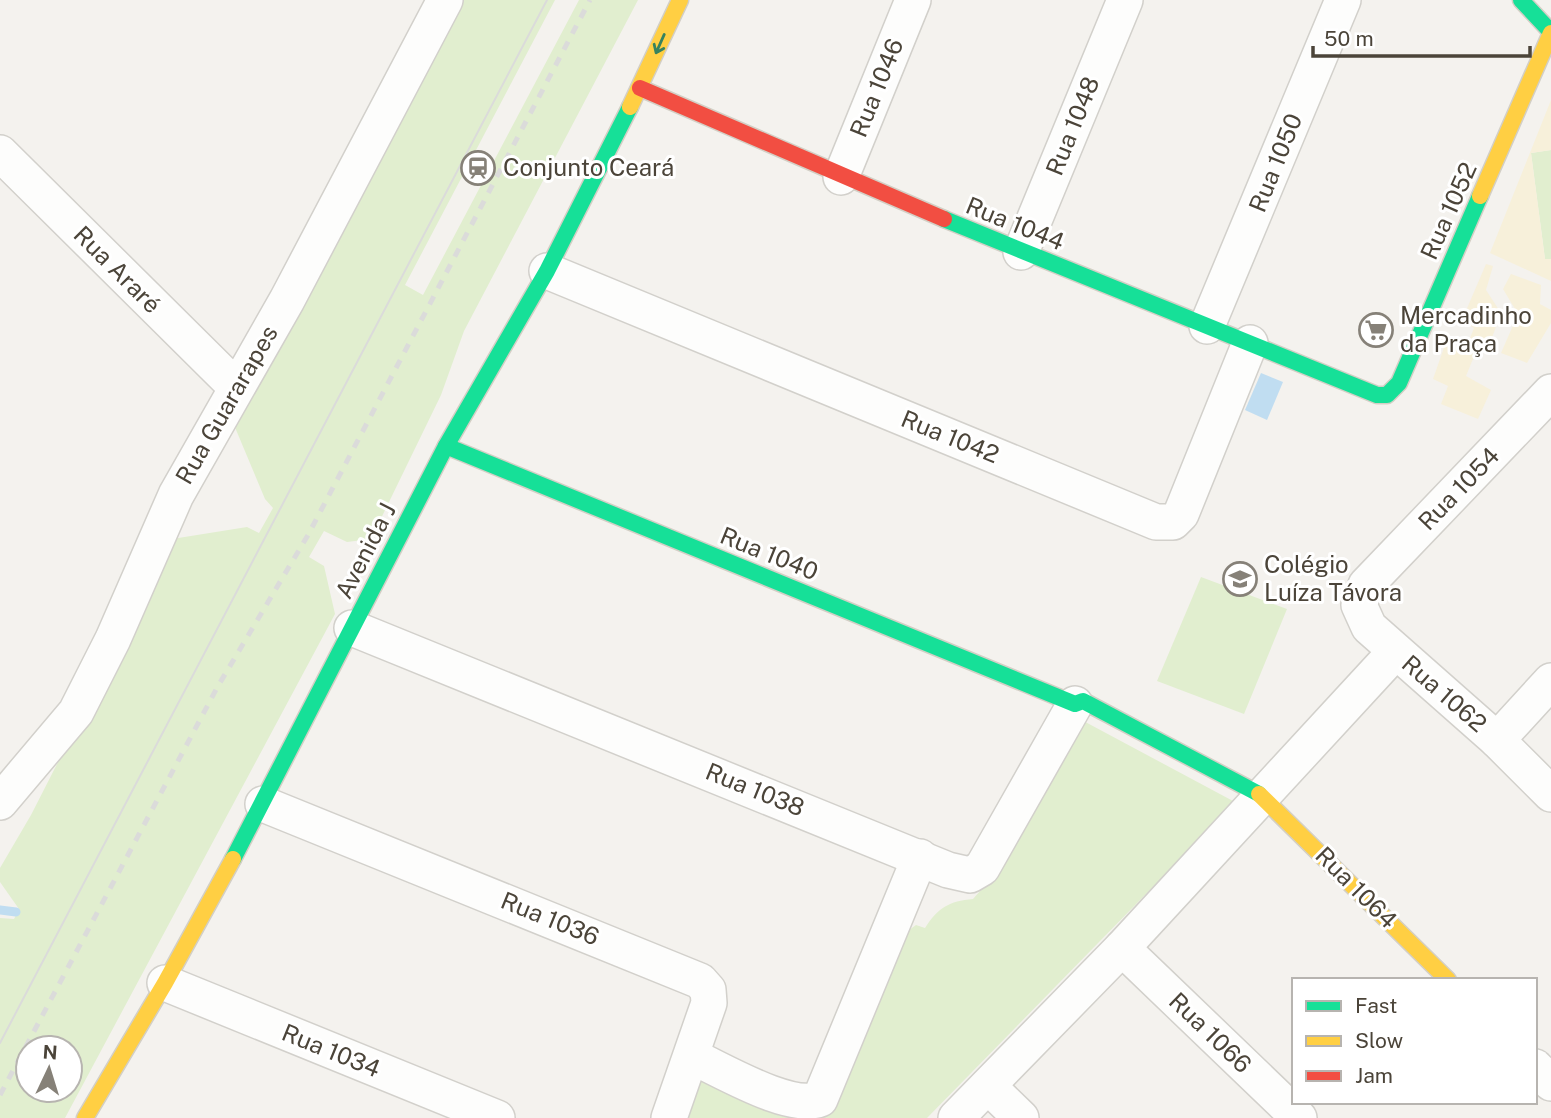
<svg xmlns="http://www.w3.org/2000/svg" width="1551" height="1118" font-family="'Public Sans',sans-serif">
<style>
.green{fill:#e1eecf;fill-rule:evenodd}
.sand{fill:#f7f0da}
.water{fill:#c0ddf1}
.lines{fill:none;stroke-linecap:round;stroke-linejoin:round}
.stream{stroke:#c0ddf1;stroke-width:9}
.street-casing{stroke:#d2d0cb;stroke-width:38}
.fast-casing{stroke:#d3cfc5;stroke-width:19}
.slow-casing{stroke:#d3cfc5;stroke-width:19}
.jam-casing{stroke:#d3cfc5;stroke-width:19}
.street{stroke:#fdfdfc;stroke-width:35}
.fast{stroke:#16e098;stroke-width:16}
.slow{stroke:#ffcf43;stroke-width:16}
.jam{stroke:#f24e42;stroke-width:16}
.tram{stroke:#dbdbda;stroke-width:2}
.rail{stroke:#dbdbda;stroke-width:5;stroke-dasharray:9 9;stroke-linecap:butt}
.oneway{stroke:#36825f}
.labels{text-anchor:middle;stroke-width:6;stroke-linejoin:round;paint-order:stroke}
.street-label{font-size:24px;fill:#4b4439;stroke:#fff}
.poi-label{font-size:24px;fill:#4b4439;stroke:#fff;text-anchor:start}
</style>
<rect width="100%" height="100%" fill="#f4f2ee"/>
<g class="green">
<path d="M 457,0 L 555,0 L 405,285 L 423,295 L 579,0 L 638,0 L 464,331 L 441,395 L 371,539 L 347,542 L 324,531 L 309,557 L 324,566 L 335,614 L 65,1118 L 0,1118 L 0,918 L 14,919 L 19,909 L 0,882 L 0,868 L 31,815 L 172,539 L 247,527 L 259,533 L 273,508 L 265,499 L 234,425 ZM 28,1048 L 70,1048 L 70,1090 L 28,1090 Z"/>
<polygon points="1551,150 1551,259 1545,259 1531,153"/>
<polygon points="1201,577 1287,609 1244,714 1157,681"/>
<path d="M 1076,717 L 1233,801 L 1231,807 L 927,1118 L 678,1118 L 698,1075 L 811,1117 L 891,943 L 916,925 L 925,928 C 938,908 949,901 973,899 L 988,882 Z"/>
</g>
<g class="sand">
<polygon points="1551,100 1551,150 1531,153 1545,259 1551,259 1551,281 1490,253"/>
<polygon points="1486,264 1493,266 1486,290 1501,313 1489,346 1470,338 1474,328 1462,320"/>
<polygon points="1511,274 1541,285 1540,304 1551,310 1551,323 1527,363 1501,353 1518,314 1503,289"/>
<polygon points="1446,342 1475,354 1466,376 1491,390 1478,419 1441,404 1448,386 1433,379"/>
</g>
<polygon class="water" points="1261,373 1283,382 1267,420 1245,410"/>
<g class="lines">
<polyline class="stream" points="0,910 16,912"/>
<g class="street-casing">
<g id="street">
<polyline points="0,153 235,386"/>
<polyline points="841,177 913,0"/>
<polyline points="1021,252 1125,0"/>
<polyline points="547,271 1156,522 1173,522 1181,514 1250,343"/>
<polyline points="1207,326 1343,0"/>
<polyline points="1551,392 1366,585 1359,605 1369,627 1497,740 1551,794"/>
<polyline points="352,628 948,870 970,875 982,868 1075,704"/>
<polyline points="1497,740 1551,681"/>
<polyline points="0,802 76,712 113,639 176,495 287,300 445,0"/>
<polyline points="263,804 700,981 708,990 709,1003 669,1118"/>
<polyline points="1122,948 1299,1118"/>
<polyline points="165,983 497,1118"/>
<path d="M 693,1057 C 722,1070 790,1111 820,1099 L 920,857"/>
<polyline points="1535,1067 1551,1083"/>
<polyline points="988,1086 1021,1118"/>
<polyline points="956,1118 1122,948 1395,652"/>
</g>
</g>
<g class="fast-casing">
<g id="fast">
<polyline points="1521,0 1551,32"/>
<polyline points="944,219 1377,395 1387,395 1399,383 1480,196"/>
<polyline points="446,446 1075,704 1083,701 1259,794"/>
<polyline points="233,859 446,446 547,271 630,107"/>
</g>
</g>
<g class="slow-casing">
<g id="slow">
<polyline points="630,107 680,0"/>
<polyline points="1480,196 1551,33"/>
<polyline points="1259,794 1448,980"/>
<polyline points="85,1118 165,983 233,859"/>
</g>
</g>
<g class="jam-casing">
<polyline id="jam" points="640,88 944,219"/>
</g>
<use href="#street" class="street"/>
<use href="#fast" class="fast"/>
<use href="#slow" class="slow"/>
<use href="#jam" class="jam"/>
<polyline class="tram" points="0,1043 547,0"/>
<polyline class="rail" points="0,1095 218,686 308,535 590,0"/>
</g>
<defs><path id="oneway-shaft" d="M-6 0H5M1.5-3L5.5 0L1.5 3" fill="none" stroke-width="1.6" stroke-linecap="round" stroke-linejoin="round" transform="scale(1.75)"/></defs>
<use class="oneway" href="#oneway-shaft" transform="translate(660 44) rotate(114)"/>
<defs>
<g id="station-ring" transform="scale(1.75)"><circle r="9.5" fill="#fff" stroke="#868178" stroke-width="1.5"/><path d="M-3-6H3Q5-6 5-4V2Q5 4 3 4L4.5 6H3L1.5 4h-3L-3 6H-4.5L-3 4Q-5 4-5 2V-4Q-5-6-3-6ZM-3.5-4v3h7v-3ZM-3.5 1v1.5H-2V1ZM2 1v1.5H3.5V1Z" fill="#868178"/></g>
<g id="supermarket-ring" transform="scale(1.75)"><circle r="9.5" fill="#fff" stroke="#868178" stroke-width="1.5"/><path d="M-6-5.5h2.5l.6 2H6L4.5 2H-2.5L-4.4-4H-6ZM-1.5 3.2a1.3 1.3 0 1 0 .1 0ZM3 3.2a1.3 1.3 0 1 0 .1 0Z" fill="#868178"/></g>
<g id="school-ring" transform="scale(1.75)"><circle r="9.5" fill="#fff" stroke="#868178" stroke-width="1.5"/><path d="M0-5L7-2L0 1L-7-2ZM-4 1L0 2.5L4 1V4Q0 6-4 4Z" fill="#868178"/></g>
</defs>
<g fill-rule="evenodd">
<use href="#station-ring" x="478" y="168"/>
<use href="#supermarket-ring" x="1376" y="330"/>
<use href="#school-ring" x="1240" y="579"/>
</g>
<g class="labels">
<g class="street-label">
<text transform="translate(877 88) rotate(-68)" y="8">Rua 1046</text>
<text transform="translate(1073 126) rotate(-68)" y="8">Rua 1048</text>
<text transform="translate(1276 163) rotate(-68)" y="8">Rua 1050</text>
<text transform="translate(1449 211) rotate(-66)" y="8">Rua 1052</text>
<text transform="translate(1015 224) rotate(22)" y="8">Rua 1044</text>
<text transform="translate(117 270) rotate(45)" y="8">Rua Araré</text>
<text transform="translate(227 405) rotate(-60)" y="8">Rua Guararapes</text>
<text transform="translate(950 437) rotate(22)" y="8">Rua 1042</text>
<text transform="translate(1459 489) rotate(-46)" y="8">Rua 1054</text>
<text transform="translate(366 551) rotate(-63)" y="8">Avenida J</text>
<text transform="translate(769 554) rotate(22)" y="8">Rua 1040</text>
<text transform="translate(1444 694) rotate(41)" y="8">Rua 1062</text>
<text transform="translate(755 790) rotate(22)" y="8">Rua 1038</text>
<text transform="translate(1356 888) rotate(45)" y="8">Rua 1064</text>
<text transform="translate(550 919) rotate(22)" y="8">Rua 1036</text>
<text transform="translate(1210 1033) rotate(44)" y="8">Rua 1066</text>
<text transform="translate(331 1051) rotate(22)" y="8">Rua 1034</text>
</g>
<g class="poi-label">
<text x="503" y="176">Conjunto Ceará</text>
<text x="1400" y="324">Mercadinho<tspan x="1400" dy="28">da Praça</tspan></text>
<text x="1264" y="573">Colégio<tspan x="1264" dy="28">Luíza Távora</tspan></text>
</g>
</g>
<rect x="1292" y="978" width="245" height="126" fill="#ffffff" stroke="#b7b4b0" stroke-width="2"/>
<rect x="1306" y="1001" width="35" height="10" fill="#16e098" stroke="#b7b4b0" stroke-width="2"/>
<text x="1355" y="1013" font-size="21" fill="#4b4439">Fast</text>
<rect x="1306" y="1036" width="35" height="10" fill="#ffcf43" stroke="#b7b4b0" stroke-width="2"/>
<text x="1355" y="1048" font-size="21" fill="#4b4439">Slow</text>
<rect x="1306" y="1071" width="35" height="10" fill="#f24e42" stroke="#b7b4b0" stroke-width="2"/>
<text x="1355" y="1083" font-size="21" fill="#4b4439">Jam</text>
<g transform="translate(49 1069) rotate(4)"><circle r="33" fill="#ffffff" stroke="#b7b4b0" stroke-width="2"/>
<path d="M0-5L12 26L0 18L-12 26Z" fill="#868178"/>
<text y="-10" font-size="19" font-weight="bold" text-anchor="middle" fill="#4b4439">N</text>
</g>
<path d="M1313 46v10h217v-10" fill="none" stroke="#4b4439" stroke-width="3.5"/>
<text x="1324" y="46" font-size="21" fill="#4b4439" stroke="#ffffff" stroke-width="5" paint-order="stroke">50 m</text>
</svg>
